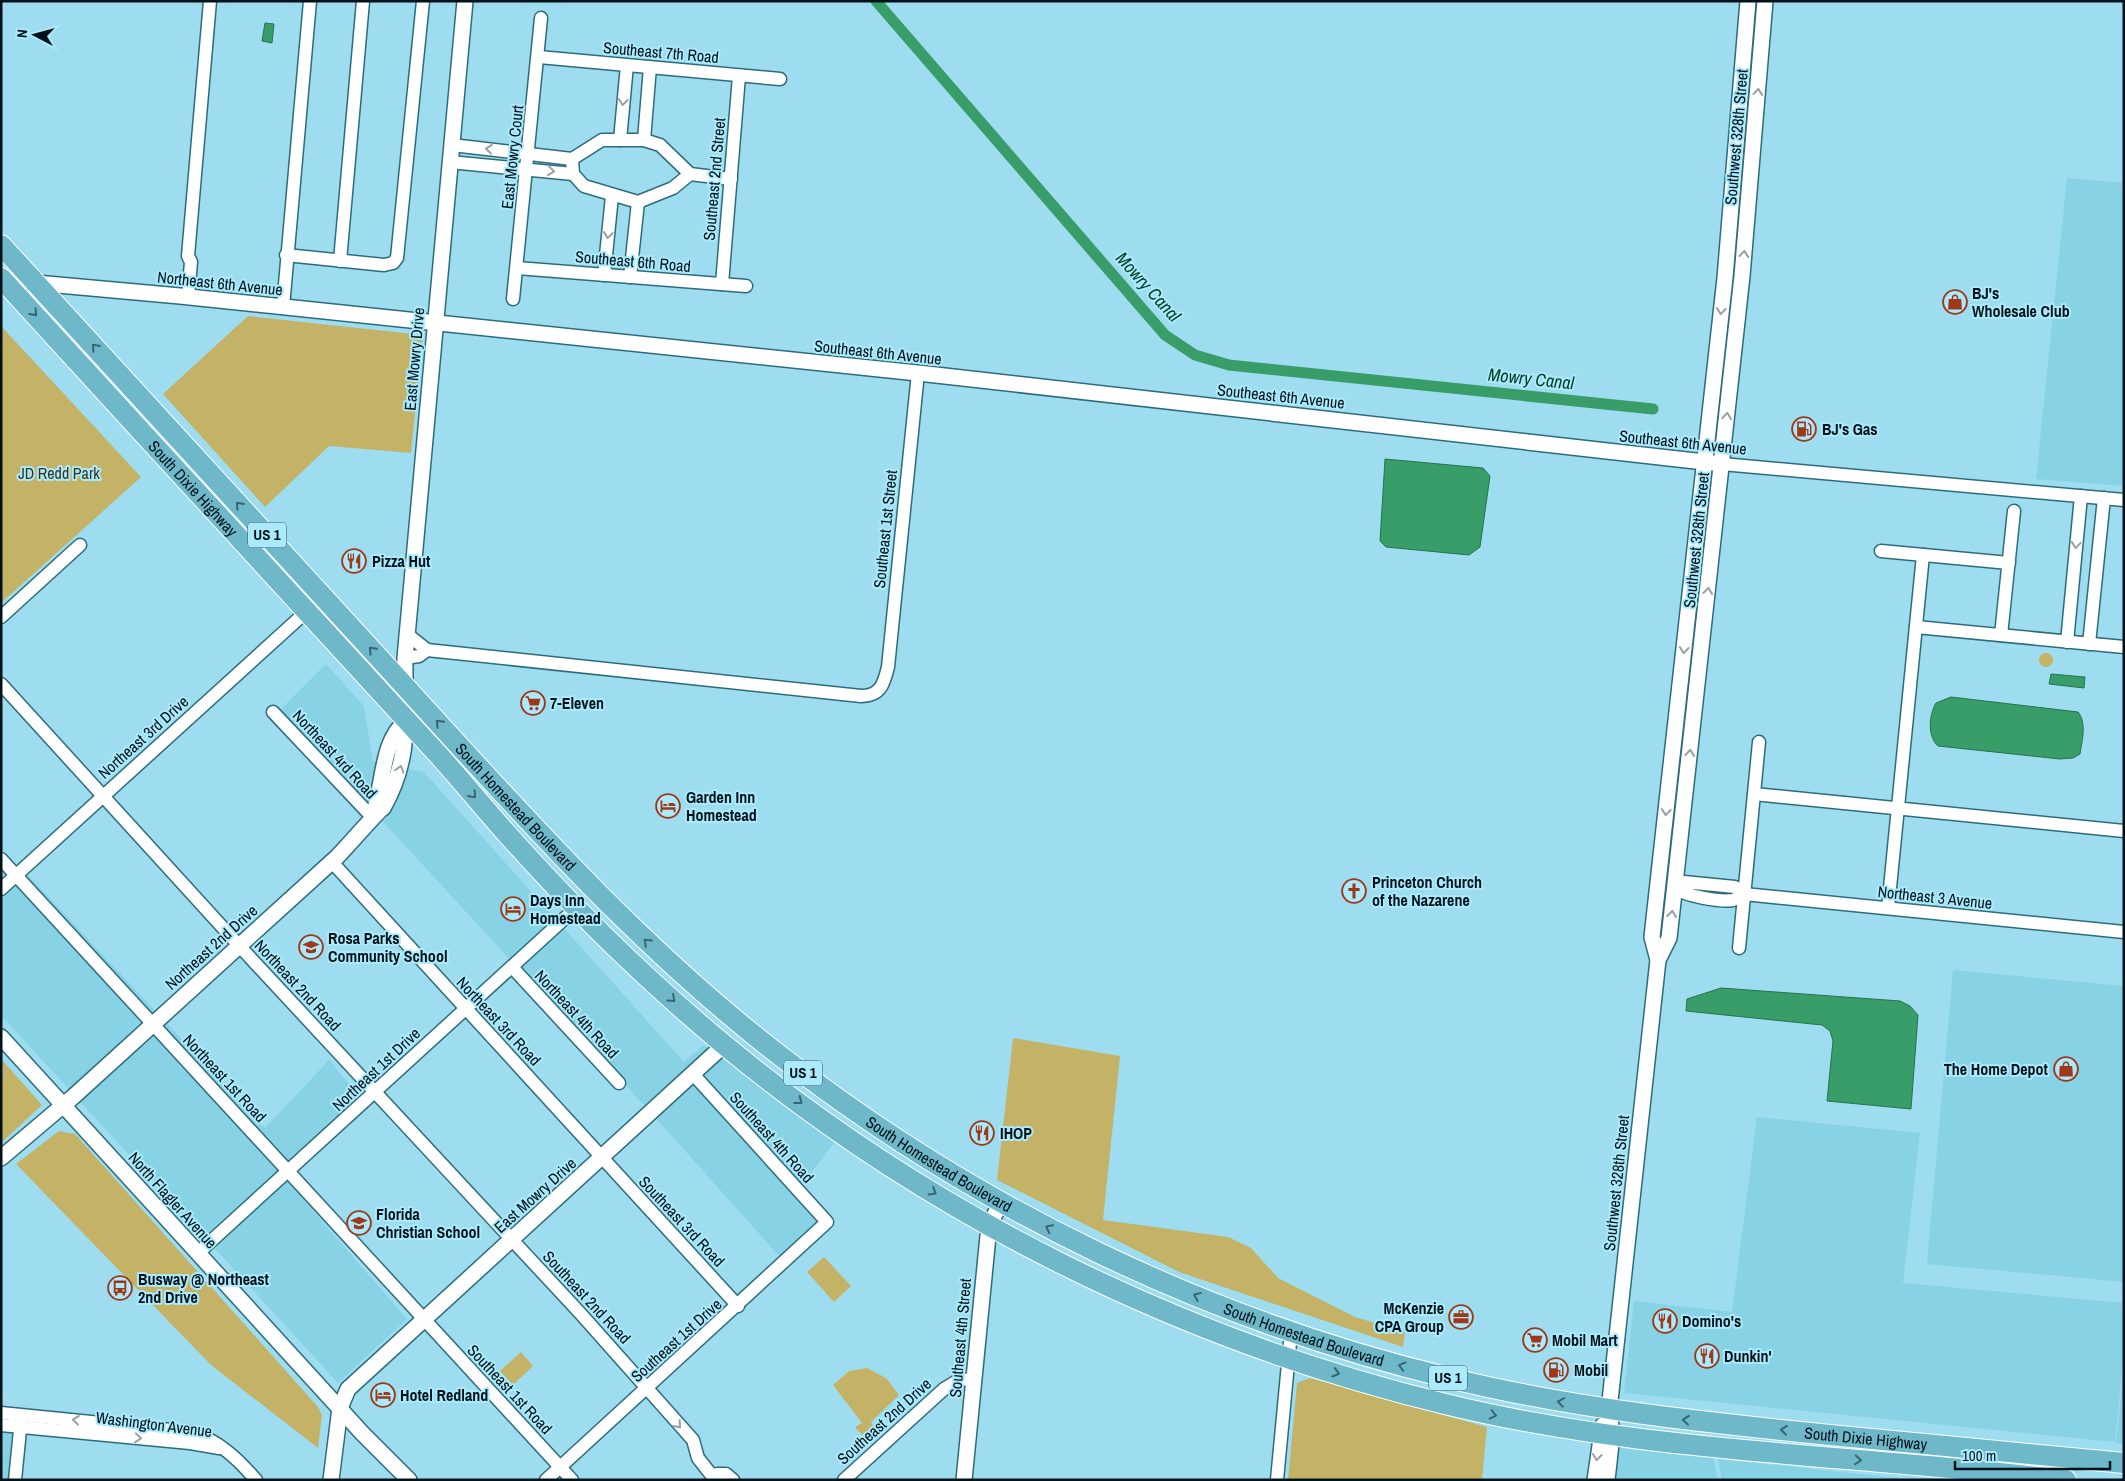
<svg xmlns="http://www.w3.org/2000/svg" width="2125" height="1481" font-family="'Archivo Narrow',sans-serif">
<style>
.built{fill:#88d2e6}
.green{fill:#c4b366}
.water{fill:#389d68;stroke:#277350}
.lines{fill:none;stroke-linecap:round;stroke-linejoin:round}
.canal{stroke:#389d68;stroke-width:11}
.minor-casing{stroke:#2c6c7c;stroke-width:15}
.tertiary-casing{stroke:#2c6c7c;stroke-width:18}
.trunk-casing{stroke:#fff;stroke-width:22}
.minor{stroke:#fff;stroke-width:12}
.tertiary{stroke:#fff;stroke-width:15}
.trunk{stroke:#6eb8ca;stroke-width:20}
.oneway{stroke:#99a0a3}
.oneway2{stroke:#376572}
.labels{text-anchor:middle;stroke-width:4;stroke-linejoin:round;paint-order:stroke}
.shield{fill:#aaeafc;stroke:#33535d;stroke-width:1}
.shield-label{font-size:15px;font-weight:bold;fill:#001219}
.street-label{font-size:16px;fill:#001219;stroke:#aaeafc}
.poi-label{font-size:16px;font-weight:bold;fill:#001219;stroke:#aaeafc;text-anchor:start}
.park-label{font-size:16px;fill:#3a341e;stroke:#aaeafc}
.water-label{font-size:18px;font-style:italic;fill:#033e23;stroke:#aaeafc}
</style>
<rect width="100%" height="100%" fill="#9dddef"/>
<g class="built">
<polygon points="2067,178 2124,183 2124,486 2036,479"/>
<polygon points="326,664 364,706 373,761 424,772 684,1062 704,1045 836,1140 795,1194 820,1221 780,1257 644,1105 280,710"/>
<polygon points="28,875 265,1128 329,1060 369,1108 287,1181 407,1319 338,1383 1,1015 1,899"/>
<polygon points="1953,970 2124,986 2124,1282 1927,1264"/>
<polygon points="1757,1117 1920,1133 1903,1283 2124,1303 2124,1350 2115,1442 1624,1393 1634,1301 1732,1312"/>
<polygon points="2124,1363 2124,1444 2116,1443"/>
<polygon points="1,1428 14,1429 8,1480 1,1480"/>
<polygon points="1616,1448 1713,1458 1718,1480 1613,1480"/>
<polygon points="1718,1459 1918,1480 1722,1480"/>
</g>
<g class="green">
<polygon points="1754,1 1760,1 1738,261 1734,261 1733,250"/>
<polygon points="248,316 423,335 411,453 329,446 265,507 163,394"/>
<polygon points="1,326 141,477 1,603"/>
<circle cx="2046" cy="660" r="7"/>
<polygon points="1689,656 1692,656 1693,669 1682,774 1678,773 1678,762"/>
<polygon points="1013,1038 1120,1056 1103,1220 1228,1237 1251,1248 1278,1278 1355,1317 1405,1332 1403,1347 1179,1272 997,1180"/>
<polygon points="1,1059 42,1105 1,1143"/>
<polygon points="59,1131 75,1134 318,1407 322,1415 318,1448 211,1365 16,1164"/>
<polygon points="824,1257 851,1286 834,1302 807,1272"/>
<polygon points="521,1352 533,1366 513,1385 500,1371"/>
<polygon points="867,1368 886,1378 899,1395 871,1422 873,1426 876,1426 862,1435 855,1427 862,1423 833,1385 849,1371"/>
<polygon points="1310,1378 1487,1427 1482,1480 1288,1480 1297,1383"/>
</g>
<g class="water">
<polygon points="265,23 274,24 272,43 262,41"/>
<polygon points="1385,459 1483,468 1490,476 1480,547 1469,555 1386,547 1380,541"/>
<polygon points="2051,674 2085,677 2084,688 2049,684"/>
<path d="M 1951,697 L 2078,712 C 2087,723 2082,741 2080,754 L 2073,758 L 2060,759 L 1938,746 C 1927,736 1929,715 1936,703 Z"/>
<polygon points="1721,988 1900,1001 1910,1006 1918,1015 1911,1109 1827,1101 1833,1041 1830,1031 1822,1025 1686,1011 1687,999"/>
</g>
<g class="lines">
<polyline class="canal" points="876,1 1165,335 1195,355 1229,365 1653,409"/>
<g class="minor-casing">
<g id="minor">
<polyline points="539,57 780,79"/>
<polyline points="620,140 627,65"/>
<polyline points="644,140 650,67"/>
<polyline points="452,145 572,159"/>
<polyline points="450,162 573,174"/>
<polyline points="690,174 673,188 638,202 584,186 573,174 572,159 602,140 644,140 660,145 690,174 731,179"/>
<polyline points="286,255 384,265 393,263 397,258 423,1"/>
<polyline points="340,261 363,1"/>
<polyline points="517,268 746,286"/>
<polyline points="604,275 612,196"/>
<polyline points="630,277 638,202"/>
<polyline points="722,284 739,76"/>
<polyline points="188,297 191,262 188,256 210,1"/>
<polyline points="513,299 541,18"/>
<polyline points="283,307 310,1"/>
<polyline points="1722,464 2124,500"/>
<polyline points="1881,551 2009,563"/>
<polyline points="1,617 80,545"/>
<polyline points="1916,627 2124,647"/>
<polyline points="408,635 427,650"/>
<polyline points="2001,635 2014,511"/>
<polyline points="2067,642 2081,496"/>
<polyline points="2089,644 2104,498"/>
<path d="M 405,658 L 419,656 L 427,650 L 861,696 C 881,696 884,683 888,667 L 918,373"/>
<polyline points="1,684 245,952 580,1313 693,1440 698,1458 713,1477 717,1474 726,1474 733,1480"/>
<polyline points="273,712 373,818"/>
<polyline points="1754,794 2124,831"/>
<polyline points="1,859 572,1480"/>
<polyline points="331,861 738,1306"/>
<polyline points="1,889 307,611"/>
<path d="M 1744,894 L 1735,887 L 1684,882 L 1675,888 C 1685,896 1720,902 1733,900 C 1736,899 1741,896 1744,894 L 2124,932"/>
<polyline points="1888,908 1923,555"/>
<polyline points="1739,948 1759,742"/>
<polyline points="512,967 619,1083"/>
<polyline points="198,1253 576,908"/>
<path d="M 1,1413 L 191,1432 C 218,1440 238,1459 256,1480"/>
<polyline points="1,1425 190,1443 219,1448"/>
<polyline points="15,1480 21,1420"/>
<polyline points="546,1480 827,1222 693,1074"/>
<polyline points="844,1480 944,1389 959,1380 974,1379"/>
<polyline points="1277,1480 1291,1332"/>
</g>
</g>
<g class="tertiary-casing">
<g id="tertiary">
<polyline points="1,277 36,283 180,296 927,374 1722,464"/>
<path d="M 378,810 L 376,804 C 384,776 383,740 406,721"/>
<polyline points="1658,960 1669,938 1742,276 1765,1"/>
<polyline points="1,1037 362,1433 409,1480"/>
<path d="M 1,1158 L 73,1097 L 337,857 C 344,850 379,810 383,808 C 413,755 404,716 405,658 L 465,1"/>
<polyline points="331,1480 340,1408 348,1389 724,1045"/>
<polyline points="964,1480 988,1236 990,1225 1001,1201"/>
<polyline points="1595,1480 1603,1425"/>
<polyline points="1607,1480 1612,1435 1609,1410 1658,960 1652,937 1725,278 1748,1"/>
</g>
</g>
<g class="trunk-casing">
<g id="trunk">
<path id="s1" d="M 1,245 C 131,387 261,529 391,671 C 515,807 637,946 783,1058 C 979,1210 1209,1320 1449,1378 C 1575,1409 1702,1422 1830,1435 C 1928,1444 2026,1454 2124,1463"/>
<path id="s2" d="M 1,278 C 145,435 288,593 433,749 C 458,776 482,806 507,834 C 573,908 645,979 722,1043 C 930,1216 1182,1340 1445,1404 C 1600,1442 1758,1451 1916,1465 C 1966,1469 2016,1475 2066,1480"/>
</g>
</g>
<use href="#minor" class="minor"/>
<use href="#tertiary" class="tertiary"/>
<use href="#trunk" class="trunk"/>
</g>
<defs><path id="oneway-chevron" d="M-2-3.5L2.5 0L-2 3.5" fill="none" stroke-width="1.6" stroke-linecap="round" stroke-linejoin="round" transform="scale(1.25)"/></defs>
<g class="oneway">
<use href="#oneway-chevron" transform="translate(1758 92) rotate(-85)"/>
<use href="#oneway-chevron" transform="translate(623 102) rotate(96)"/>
<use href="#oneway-chevron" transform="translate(489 149) rotate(-174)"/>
<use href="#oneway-chevron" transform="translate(551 171) rotate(7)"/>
<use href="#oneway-chevron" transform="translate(608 235) rotate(96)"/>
<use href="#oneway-chevron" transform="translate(1744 254) rotate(-85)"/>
<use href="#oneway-chevron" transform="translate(1721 311) rotate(96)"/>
<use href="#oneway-chevron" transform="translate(1727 416) rotate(-84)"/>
<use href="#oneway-chevron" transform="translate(2076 545) rotate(95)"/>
<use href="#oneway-chevron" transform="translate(1708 591) rotate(-84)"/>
<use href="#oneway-chevron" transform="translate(1684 650) rotate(96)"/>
<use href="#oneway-chevron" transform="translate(1690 753) rotate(-84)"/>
<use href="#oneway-chevron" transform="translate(400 769) rotate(-74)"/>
<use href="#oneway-chevron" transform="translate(1666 812) rotate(96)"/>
<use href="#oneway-chevron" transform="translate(1672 914) rotate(-84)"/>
<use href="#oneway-chevron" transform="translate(76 1420) rotate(-174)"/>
<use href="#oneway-chevron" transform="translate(678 1425) rotate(48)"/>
<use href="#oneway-chevron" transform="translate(138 1438) rotate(5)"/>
<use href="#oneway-chevron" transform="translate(1597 1457) rotate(96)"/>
</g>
<g class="oneway2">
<use href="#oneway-chevron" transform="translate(34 313) rotate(48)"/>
<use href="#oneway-chevron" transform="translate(95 347) rotate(-132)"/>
<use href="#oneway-chevron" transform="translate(239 505) rotate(-132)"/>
<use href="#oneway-chevron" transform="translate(372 650) rotate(-133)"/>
<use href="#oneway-chevron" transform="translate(439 723) rotate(-133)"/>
<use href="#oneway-chevron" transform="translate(473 795) rotate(49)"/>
<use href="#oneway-chevron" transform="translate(647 942) rotate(-137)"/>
<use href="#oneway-chevron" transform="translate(672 999) rotate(42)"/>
<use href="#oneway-chevron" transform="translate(799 1101) rotate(37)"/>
<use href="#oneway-chevron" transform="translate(933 1192) rotate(31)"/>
<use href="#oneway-chevron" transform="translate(1049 1228) rotate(-153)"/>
<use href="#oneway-chevron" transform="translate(1197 1296) rotate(-158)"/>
<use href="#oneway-chevron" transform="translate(1402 1366) rotate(-165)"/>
<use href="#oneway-chevron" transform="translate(1336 1373) rotate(17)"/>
<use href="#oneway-chevron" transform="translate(1561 1402) rotate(-171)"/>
<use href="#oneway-chevron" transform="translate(1493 1415) rotate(13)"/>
<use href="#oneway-chevron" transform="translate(1686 1420) rotate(-174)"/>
<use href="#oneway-chevron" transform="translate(1784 1430) rotate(-174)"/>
<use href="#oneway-chevron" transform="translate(1858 1460) rotate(4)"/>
</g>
<defs>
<g id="shop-ring" transform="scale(1.25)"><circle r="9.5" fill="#aaeafc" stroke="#9f3718" stroke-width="1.5"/><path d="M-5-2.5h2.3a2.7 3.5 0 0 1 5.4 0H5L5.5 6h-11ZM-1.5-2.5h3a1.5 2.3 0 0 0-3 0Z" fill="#9f3718"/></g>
<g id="fuel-ring" transform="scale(1.25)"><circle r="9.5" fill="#aaeafc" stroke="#9f3718" stroke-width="1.5"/><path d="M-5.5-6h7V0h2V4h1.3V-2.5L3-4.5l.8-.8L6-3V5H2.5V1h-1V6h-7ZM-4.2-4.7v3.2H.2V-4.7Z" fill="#9f3718"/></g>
<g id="restaurant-ring" transform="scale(1.25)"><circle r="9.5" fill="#aaeafc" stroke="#9f3718" stroke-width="1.5"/><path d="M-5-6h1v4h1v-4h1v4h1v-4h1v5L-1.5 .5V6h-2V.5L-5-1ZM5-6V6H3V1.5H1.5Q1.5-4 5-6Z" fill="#9f3718"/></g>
<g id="supermarket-ring" transform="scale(1.25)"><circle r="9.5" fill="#aaeafc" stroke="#9f3718" stroke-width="1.5"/><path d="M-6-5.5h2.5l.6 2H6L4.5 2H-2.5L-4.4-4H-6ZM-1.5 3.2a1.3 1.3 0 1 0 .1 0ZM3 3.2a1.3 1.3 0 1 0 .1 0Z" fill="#9f3718"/></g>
<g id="hotel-ring" transform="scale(1.25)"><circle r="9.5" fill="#aaeafc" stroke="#9f3718" stroke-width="1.5"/><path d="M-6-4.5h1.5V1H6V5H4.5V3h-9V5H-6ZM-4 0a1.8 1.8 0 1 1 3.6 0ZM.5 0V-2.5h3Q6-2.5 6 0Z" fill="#9f3718"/></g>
<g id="church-ring" transform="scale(1.25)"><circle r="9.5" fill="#aaeafc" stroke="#9f3718" stroke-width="1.5"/><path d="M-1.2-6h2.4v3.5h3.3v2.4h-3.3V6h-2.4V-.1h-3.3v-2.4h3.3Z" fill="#9f3718"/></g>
<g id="school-ring" transform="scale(1.25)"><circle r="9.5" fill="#aaeafc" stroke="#9f3718" stroke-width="1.5"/><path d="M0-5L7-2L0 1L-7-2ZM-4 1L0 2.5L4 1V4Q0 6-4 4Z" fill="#9f3718"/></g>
<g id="bus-ring" transform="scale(1.25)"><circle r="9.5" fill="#aaeafc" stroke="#9f3718" stroke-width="1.5"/><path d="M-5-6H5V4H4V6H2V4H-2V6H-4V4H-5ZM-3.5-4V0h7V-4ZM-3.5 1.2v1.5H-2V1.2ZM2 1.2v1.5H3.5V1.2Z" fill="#9f3718"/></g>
<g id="office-ring" transform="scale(1.25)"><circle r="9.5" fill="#aaeafc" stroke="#9f3718" stroke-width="1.5"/><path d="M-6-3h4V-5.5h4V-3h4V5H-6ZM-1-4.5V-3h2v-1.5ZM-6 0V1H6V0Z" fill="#9f3718"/></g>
</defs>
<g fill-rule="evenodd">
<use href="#shop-ring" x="1955" y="302"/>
<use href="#fuel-ring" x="1804" y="429"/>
<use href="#restaurant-ring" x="354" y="561"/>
<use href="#supermarket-ring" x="533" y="703"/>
<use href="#hotel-ring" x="668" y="806"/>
<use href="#church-ring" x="1354" y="891"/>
<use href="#hotel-ring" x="513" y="909"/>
<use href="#school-ring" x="311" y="947"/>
<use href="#shop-ring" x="2066" y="1069"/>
<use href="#restaurant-ring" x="982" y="1133"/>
<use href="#school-ring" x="359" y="1223"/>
<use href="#bus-ring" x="120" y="1288"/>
<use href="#office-ring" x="1461" y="1317"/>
<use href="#restaurant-ring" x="1665" y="1321"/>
<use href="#supermarket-ring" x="1535" y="1340"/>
<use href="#restaurant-ring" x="1707" y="1356"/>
<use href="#fuel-ring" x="1556" y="1370"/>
<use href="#hotel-ring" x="383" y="1395"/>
</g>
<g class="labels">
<g class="shield">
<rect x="248" y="522.5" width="38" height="25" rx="4"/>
<rect x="784" y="1060.5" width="38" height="25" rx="4"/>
<rect x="1429" y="1365.5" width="38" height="25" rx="4"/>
</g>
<g class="shield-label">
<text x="267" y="540">US 1</text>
<text x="803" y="1078">US 1</text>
<text x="1448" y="1383">US 1</text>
</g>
<g class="street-label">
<text transform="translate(661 52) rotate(5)" y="6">Southeast 7th Road</text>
<text transform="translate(1736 137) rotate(-85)" y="6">Southwest 328th Street</text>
<text transform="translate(512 157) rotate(-84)" y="6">East Mowry Court</text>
<text transform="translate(714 179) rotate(-85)" y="6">Southeast 2nd Street</text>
<text transform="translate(633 261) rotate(5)" y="6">Southeast 6th Road</text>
<text transform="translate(220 283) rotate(6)" y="6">Northeast 6th Avenue</text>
<text transform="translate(878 352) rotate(6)" y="6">Southeast 6th Avenue</text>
<text transform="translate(414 359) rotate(-85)" y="6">East Mowry Drive</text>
<text transform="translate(1281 396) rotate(6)" y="6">Southeast 6th Avenue</text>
<text transform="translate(1683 442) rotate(6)" y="6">Southeast 6th Avenue</text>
<text dy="6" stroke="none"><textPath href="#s2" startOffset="285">South Dixie Highway</textPath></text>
<text transform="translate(885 529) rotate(-84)" y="6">Southeast 1st Street</text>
<text transform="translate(1696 540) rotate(-84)" y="6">Southwest 328th Street</text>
<text transform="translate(143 737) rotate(-42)" y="6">Northeast 3rd Drive</text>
<text transform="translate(335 754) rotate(47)" y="6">Northeast 4rd Road</text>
<text dy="6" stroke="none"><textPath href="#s1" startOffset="762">South Homestead Boulevard</textPath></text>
<text transform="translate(1935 897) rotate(6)" y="6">Northeast 3 Avenue</text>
<text transform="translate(211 947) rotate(-42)" y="6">Northeast 2nd Drive</text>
<text transform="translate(298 985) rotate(47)" y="6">Northeast 2nd Road</text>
<text transform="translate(577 1014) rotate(47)" y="6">Northeast 4th Road</text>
<text transform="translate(499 1021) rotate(47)" y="6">Northeast 3rd Road</text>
<text transform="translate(376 1069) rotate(-43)" y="6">Northeast 1st Drive</text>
<text transform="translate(225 1078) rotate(47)" y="6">Northeast 1st Road</text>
<text transform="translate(772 1137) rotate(48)" y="6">Southeast 4th Road</text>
<text dy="6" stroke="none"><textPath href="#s1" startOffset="1318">South Homestead Boulevard</textPath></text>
<text transform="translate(1616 1183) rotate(-84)" y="6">Southwest 328th Street</text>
<text transform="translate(535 1195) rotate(-42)" y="6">East Mowry Drive</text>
<text transform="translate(173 1200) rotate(48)" y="6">North Flagler Avenue</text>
<text transform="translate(682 1221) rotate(47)" y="6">Southeast 3rd Road</text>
<text transform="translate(587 1297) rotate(47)" y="6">Southeast 2nd Road</text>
<text dy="6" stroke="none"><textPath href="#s1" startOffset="1722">South Homestead Boulevard</textPath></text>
<text transform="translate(960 1338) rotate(-85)" y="6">Southeast 4th Street</text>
<text transform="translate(676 1340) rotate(-42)" y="6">Southeast 1st Drive</text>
<text transform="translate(510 1389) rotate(47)" y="6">Southeast 1st Road</text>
<text transform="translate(884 1421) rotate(-42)" y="6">Southeast 2nd Drive</text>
<text transform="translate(154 1424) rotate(7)" y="6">Washington Avenue</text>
<text dy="6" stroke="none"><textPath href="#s1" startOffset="2295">South Dixie Highway</textPath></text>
</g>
<g class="poi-label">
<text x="1972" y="299">BJ's<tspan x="1972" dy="18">Wholesale Club</tspan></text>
<text x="1822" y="435">BJ's Gas</text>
<text x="372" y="567">Pizza Hut</text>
<text x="550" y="709">7-Eleven</text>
<text x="686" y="803">Garden Inn<tspan x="686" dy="18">Homestead</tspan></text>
<text x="1372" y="888">Princeton Church<tspan x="1372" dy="18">of the Nazarene</tspan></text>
<text x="530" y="906">Days Inn<tspan x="530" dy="18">Homestead</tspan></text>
<text x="328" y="944">Rosa Parks<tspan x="328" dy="18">Community School</tspan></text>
<text x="2048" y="1075" text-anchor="end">The Home Depot</text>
<text x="1000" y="1139">IHOP</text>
<text x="376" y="1220">Florida<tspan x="376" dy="18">Christian School</tspan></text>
<text x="138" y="1285">Busway @ Northeast<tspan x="138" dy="18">2nd Drive</tspan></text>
<text x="1444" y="1314" text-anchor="end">McKenzie<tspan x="1444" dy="18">CPA Group</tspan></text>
<text x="1682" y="1327">Domino's</text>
<text x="1552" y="1346">Mobil Mart</text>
<text x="1724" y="1362">Dunkin'</text>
<text x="1574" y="1376">Mobil</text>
<text x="400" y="1401">Hotel Redland</text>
</g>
<g class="park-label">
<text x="59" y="479">JD Redd Park</text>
</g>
<g class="water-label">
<text transform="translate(1148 287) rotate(48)" y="6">Mowry Canal</text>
<text transform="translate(1531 379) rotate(6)" y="6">Mowry Canal</text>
</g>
</g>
<rect width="2125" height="1481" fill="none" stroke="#001219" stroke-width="5"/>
<g transform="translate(35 35) rotate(276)" stroke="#aaeafc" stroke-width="4" paint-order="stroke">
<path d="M0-4L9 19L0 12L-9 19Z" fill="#001219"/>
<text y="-8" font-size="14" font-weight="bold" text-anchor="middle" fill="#001219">N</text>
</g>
<path d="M1955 1461v8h155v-8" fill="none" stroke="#001219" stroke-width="2.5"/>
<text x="1962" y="1461" font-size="15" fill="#001219" stroke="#aaeafc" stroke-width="4" paint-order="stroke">100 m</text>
</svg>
